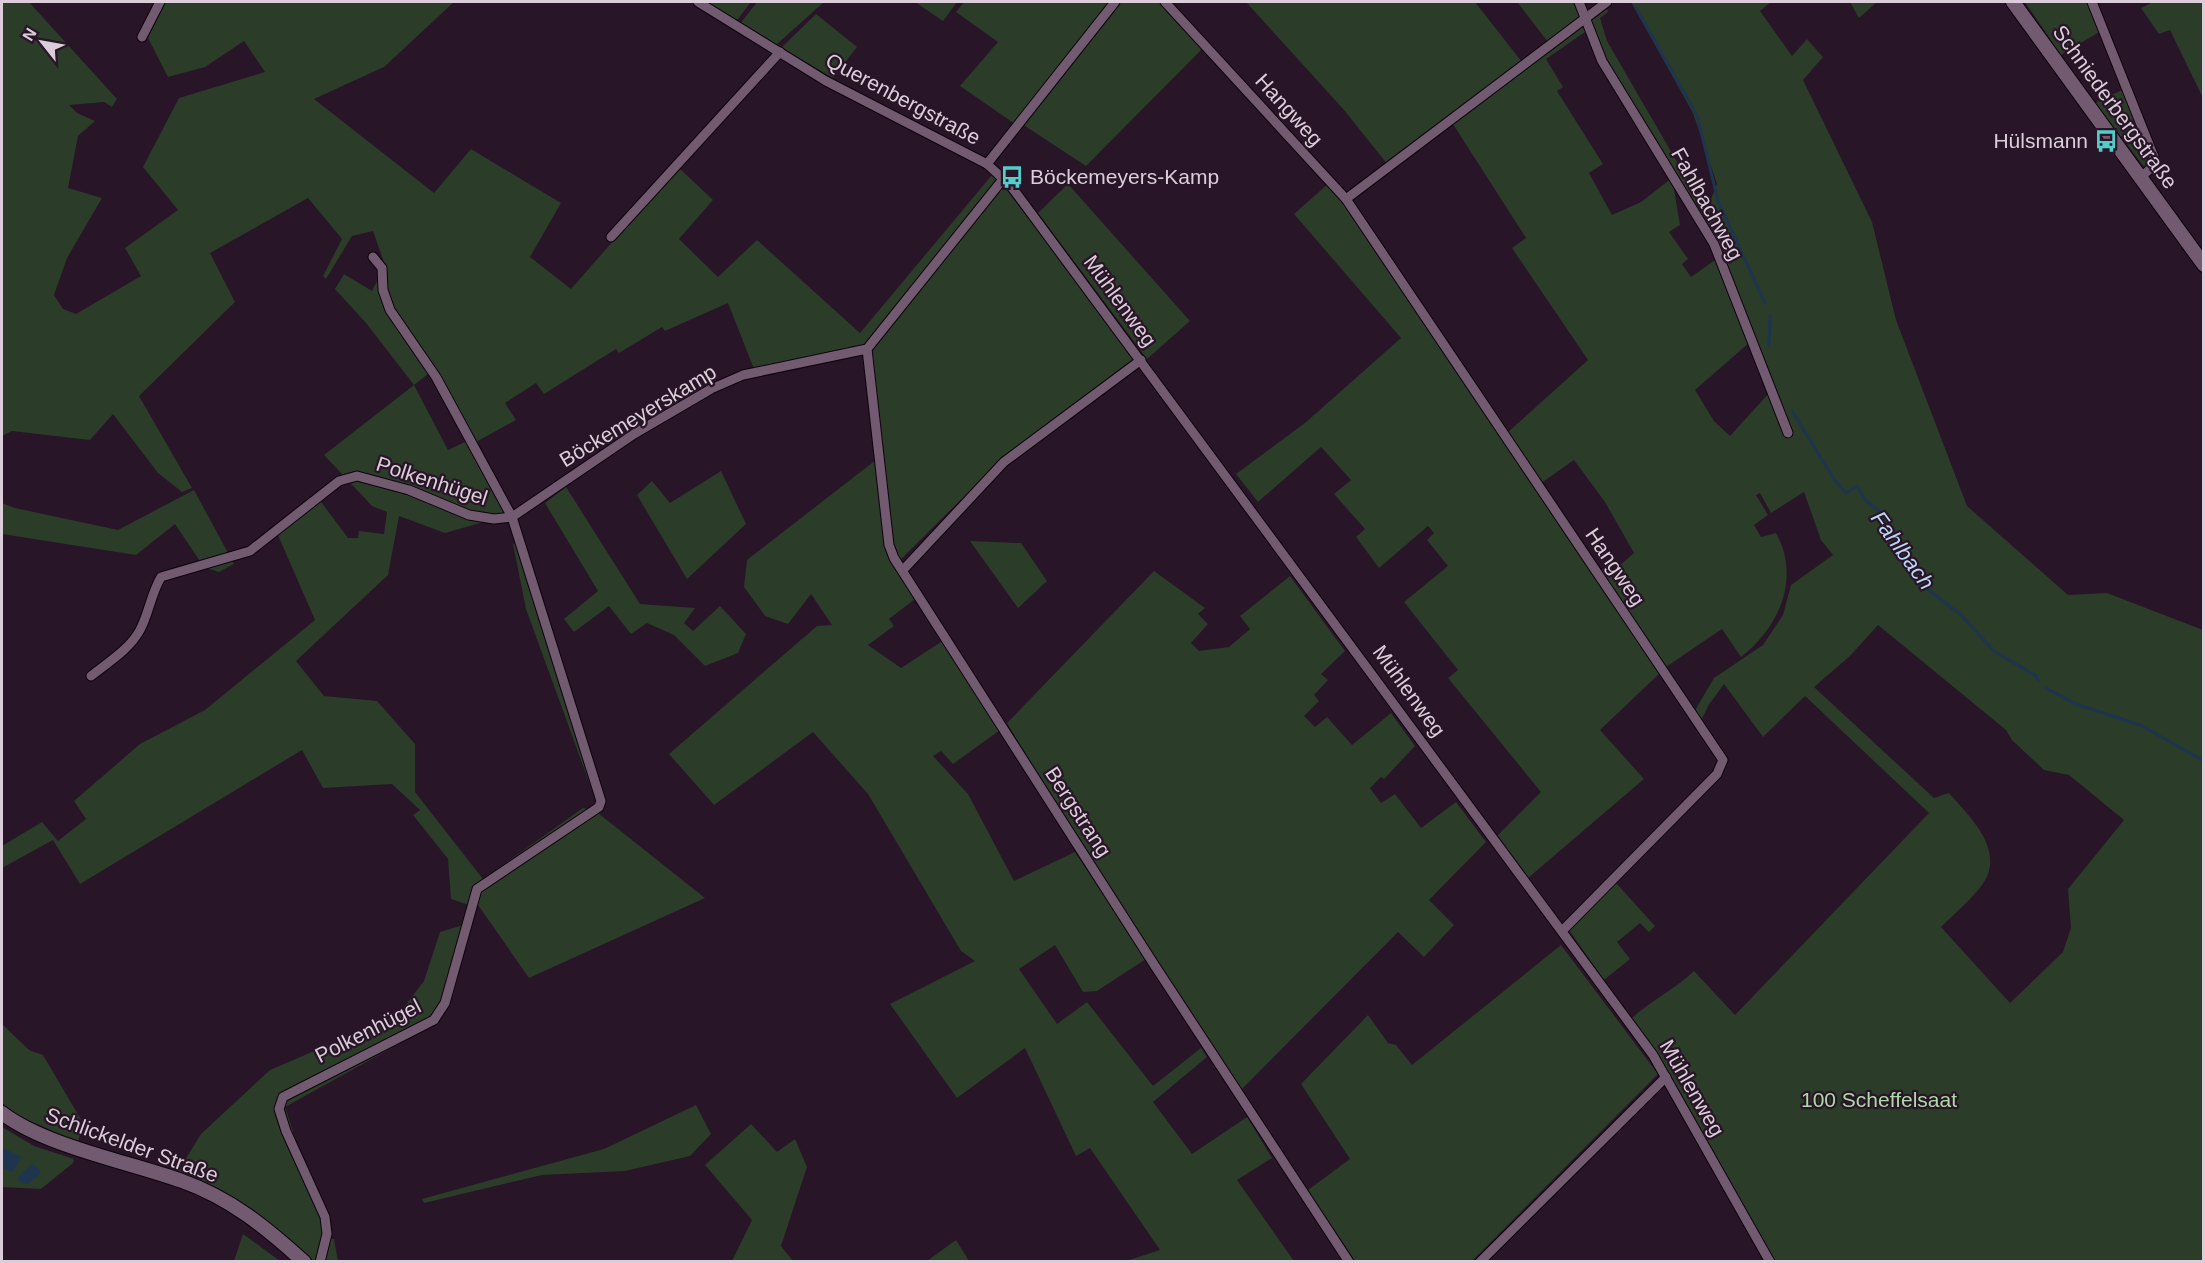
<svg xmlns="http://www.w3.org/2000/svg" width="2205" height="1263" font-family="Arial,sans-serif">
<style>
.green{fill:#2b3c28;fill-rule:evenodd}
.water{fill:#1e344f}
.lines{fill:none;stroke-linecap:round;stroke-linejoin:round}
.stream{stroke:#1e344f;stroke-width:3}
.street-casing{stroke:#10020f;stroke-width:11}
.secondary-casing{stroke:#10020f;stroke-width:16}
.street{stroke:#725b70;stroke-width:9}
.secondary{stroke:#725b70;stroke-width:14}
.labels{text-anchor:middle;stroke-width:4.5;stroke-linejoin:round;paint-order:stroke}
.street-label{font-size:21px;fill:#dbceda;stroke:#281527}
.poi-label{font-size:21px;fill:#dbceda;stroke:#281527;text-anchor:end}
.park-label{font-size:21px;fill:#addaa5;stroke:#281527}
.water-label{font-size:22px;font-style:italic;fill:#bcd5f5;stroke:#281527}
</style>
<rect width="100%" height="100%" fill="#281527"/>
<g class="green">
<polygon points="2,2 29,2 117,99 112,107 104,102 69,105 77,113 95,121 78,136 68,188 102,198 67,258 54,295 63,309 76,314 141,276 125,248 178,210 143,167 179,98 265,72 244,41 205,67 168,77 148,38 166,2 454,2 384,67 314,99 434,193 471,149 561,203 530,257 571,289 678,167 713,200 679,239 718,277 757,240 860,333 992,175 1006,189 1137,359 1005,456 894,566 915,599 889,619 894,626 868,645 901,668 944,640 1000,730 953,764 941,751 933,756 968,794 1014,881 1075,852 1146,959 1097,991 1083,992 1055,945 1019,969 1057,1024 1087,1002 1153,1086 1201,1048 1207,1057 1153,1102 1192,1154 1247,1117 1272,1158 1237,1180 1294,1261 1126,1261 1160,1250 1090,1148 1076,1156 1025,1048 957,1098 890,1004 975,961 961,951 868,794 813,732 714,805 669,754 817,626 832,625 811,594 788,624 765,616 744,587 747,560 881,456 863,347 754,369 728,303 665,331 662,327 619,353 616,349 544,394 536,383 505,403 516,420 476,442 433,370 414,385 448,450 469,440 508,515 445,533 399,516 388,575 296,661 324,696 377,701 415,744 415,792 483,879 583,808 591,810 597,804 526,609 513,544 518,542 599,800 598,813 705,898 529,978 476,902 453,996 437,1023 285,1107 303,1162 300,1168 328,1238 334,1239 338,1261 311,1261 272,1226 177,1173 201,1134 270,1070 398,1015 424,981 440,932 463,925 469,905 451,899 448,859 413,815 420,810 392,784 323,788 302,750 80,884 53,840 2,868 2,846 42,822 58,841 86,819 74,801 140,744 205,710 315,620 277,533 319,499 348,538 358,538 359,531 384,534 387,512 372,506 324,455 414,385 366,323 335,289 344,274 372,291 379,277 392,309 387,290 386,268 373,231 352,236 326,279 323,276 342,239 308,198 210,253 235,302 139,396 192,488 182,492 158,473 113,414 90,440 12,431 2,436"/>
<polygon points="706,2 751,2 738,19 735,19"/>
<polygon points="757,2 824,2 776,45 740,24"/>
<polygon points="915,2 957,2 943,21"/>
<polygon points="964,2 1113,2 1015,124 960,86 998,42 956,12"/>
<polygon points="1117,2 1161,2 1204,47 1086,166 1022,124"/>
<path d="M 1246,2 L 1475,2 L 1522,62 L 1585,18 L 1588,30 L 1546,59 L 1563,87 L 1557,91 L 1603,164 L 1589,173 L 1612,215 L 1641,202 L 1672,178 L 1680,225 L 1669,232 L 1688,259 L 1682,264 L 1691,277 L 1718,258 L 1750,342 L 1695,390 L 1714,421 L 1730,436 L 1770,392 L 1715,243 L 1597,45 L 1587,16 L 1606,5 L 1608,12 L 1600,18 L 1607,41 L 1706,212 L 1717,184 L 1693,113 L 1631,2 L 1771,2 L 1760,11 L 1792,56 L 1807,39 L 1823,57 L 1803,80 L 1872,222 L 1896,320 L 1967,506 L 2068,595 L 2107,593 L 2203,630 L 2203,1261 L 1774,1261 L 1655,1051 L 1632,1018 C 1652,1000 1675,989 1694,971 L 1735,1015 L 1929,813 L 1805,696 L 1763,737 L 1724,684 L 1708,706 L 1701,721 L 1694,712 L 1714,678 L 1763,645 L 1783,615 L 1791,585 L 1833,555 L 1821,540 L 1804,492 L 1771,513 L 1760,493 L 1756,495 L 1768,515 L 1754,525 L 1761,537 L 1776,533 C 1801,578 1779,628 1741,657 L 1722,629 L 1663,669 L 1604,579 L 1634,553 L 1605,502 L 1574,460 L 1540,484 L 1660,673 L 1600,730 L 1644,779 L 1528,878 L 1497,836 L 1541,792 L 1448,678 L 1458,670 L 1404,602 L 1448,566 L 1427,540 L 1434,533 L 1428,526 L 1379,568 L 1356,537 L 1365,529 L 1334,494 L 1351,480 L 1321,447 L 1258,502 L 1236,474 L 1305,423 L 1401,338 L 1294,214 L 1329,183 L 1344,200 L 1506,434 L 1588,360 L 1512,248 L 1526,238 L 1451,121 L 1388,165 L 1344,110 ZM 1878,625 L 2006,730 L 2012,740 L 2044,770 L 2069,775 L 2124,820 L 2068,889 L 2071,928 L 2063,952 L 2010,1003 L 1941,927 C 1954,914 1983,890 1988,874 C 1999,843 1967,814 1949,793 L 1934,798 L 1814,687 L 1850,656 Z"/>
<polygon points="1517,2 1578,2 1584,14 1548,42"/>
<polygon points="1850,2 1877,2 1859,18"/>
<polygon points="2025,2 2087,2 2099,32 2061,55"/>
<polygon points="2153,2 2203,2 2203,98 2170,30 2159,34 2141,8"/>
<polygon points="816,14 857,47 833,78 781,48"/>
<polygon points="2124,89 2149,155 2145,168 2095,103"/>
<polygon points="1068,184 1190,321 1147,359 1038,213"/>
<polygon points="721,471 746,524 687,579 637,495 652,481 670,503"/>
<polygon points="566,487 640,604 695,608 684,623 693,631 720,606 746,634 738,653 705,666 674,635 647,623 631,634 609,606 574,632 564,619 598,591 545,503"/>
<polygon points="194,490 234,564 219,572 204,567 175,524 136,555 2,534 2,503 15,508 118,530"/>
<polygon points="970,541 1021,543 1047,581 1018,608"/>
<polygon points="1154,571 1205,608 1198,614 1208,624 1191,643 1199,651 1229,647 1250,629 1240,616 1290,576 1345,651 1321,674 1328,680 1314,695 1319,701 1304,716 1315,727 1327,717 1352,745 1391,713 1415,746 1384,779 1381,777 1370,788 1381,803 1395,794 1421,828 1456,802 1486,842 1429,900 1454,925 1424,957 1398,932 1241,1090 1081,845 1007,723"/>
<polygon points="1616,883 1655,926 1649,932 1640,923 1617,942 1630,959 1604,980 1569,930"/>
<polygon points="1561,945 1658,1074 1472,1261 1355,1261 1308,1190 1350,1159 1301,1084 1368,1015 1388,1043 1396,1045 1412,1065"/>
<polygon points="2,1024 29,1050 43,1055 83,1123 78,1142 19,1116 2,1103"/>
<polygon points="696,1105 711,1134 690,1156 625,1171 542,1175 424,1203 422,1199 604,1149"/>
<polygon points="751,1124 777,1152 795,1139 807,1167 781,1246 793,1261 732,1261 752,1220 705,1165"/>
<polygon points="2,1127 34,1146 74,1159 73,1163 41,1189 2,1187"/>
<polygon points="243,1234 280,1261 234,1261"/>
<polygon points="956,1240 969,1261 927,1261"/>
</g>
<g class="water">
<polygon points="3,1148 21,1157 13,1172 2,1168"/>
<polygon points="32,1164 40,1170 40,1174 28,1184 23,1184 17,1178"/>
</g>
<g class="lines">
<g class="stream">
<polyline points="1636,8 1697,115 1718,201 1765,303"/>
<polyline points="1769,346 1770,316"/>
<polyline points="1792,411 1834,479 1846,493 1857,486 1865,500 1883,514 1930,591 1961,615 1995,652 2035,675 2039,681"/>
<polyline points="2046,688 2076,704 2140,725 2204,761"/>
</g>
<g class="street-casing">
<g id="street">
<polyline points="698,2 826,81 987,164 1011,186 1653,1055 1770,1262"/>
<polyline points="1165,2 1346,199 1723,760 1717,774 1563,930"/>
<polyline points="1579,2 1602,61 1714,244 1788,433"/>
<polyline points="2092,2 2154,157 2150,169 2140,178"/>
<polyline points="142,37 160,2"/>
<polyline points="987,164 1115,2"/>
<polyline points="1346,199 1607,2"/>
<polyline points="611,237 780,52"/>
<polyline points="867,349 889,545 894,558 1155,966 1349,1262"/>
<polyline points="903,570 1004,462 1141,360"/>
<path d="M 91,676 C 107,663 130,649 140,630 C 149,613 151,594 161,577 L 250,551 L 339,481 L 357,476 L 409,490 L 469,515 L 494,519 L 512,517 L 634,434 L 711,389 L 743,375 L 867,349 L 1004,178"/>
<polyline points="320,1262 327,1234 325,1217 286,1131 279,1109 283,1097 434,1020 445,1003 477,889 599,807 601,801 512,517 436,377 390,310 383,290 382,268 373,257"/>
<polyline points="1480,1262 1666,1077"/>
</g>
</g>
<g class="secondary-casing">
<g id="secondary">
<polyline points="2013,2 2204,265"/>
<path d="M 2,1113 C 45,1146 129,1162 182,1181 C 230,1198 267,1228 304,1262"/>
</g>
</g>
<use href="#street" class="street"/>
<use href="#secondary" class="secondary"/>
</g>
<defs>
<g id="bus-bare" transform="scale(1.8)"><path d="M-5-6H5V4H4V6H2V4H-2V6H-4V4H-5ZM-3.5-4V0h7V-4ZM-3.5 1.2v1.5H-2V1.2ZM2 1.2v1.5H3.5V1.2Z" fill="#53cdca" stroke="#281527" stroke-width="2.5" paint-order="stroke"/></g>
</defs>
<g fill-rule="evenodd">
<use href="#bus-bare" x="2106" y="141"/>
<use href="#bus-bare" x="1012" y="177"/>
</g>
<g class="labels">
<g class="street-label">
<text transform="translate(903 99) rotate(28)" y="7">Querenbergstraße</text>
<text transform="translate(2115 107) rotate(54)" y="7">Schniederbergstraße</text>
<text transform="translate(1289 110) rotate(48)" y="7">Hangweg</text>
<text transform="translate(1707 204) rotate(61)" y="7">Fahlbachweg</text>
<text transform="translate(1120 301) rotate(54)" y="7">Mühlenweg</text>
<text transform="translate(638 416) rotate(-31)" y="7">Böckemeyerskamp</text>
<text transform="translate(432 481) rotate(18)" y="7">Polkenhügel</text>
<text transform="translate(1615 567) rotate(56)" y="7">Hangweg</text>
<text transform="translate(1409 691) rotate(54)" y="7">Mühlenweg</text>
<text transform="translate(1078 812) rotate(57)" y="7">Bergstrang</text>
<text transform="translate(368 1031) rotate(-27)" y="7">Polkenhügel</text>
<text transform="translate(1692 1088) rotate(60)" y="7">Mühlenweg</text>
<text transform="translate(132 1145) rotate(20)" y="7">Schlickelder Straße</text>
</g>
<g class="poi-label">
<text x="2088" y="148">Hülsmann</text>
<text x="1030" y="184" text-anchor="start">Böckemeyers-Kamp</text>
</g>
<g class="park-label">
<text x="1879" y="1107">100 Scheffelsaat</text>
</g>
<g class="water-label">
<text transform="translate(1903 550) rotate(54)" y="8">Fahlbach</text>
</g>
</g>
<rect width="2205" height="1263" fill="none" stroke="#dbceda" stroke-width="6"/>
<g transform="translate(42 42) rotate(301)" stroke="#281527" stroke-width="4.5" paint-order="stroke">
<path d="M0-4.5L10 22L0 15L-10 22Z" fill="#dbceda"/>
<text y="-9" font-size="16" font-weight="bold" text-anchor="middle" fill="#dbceda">N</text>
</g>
</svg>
